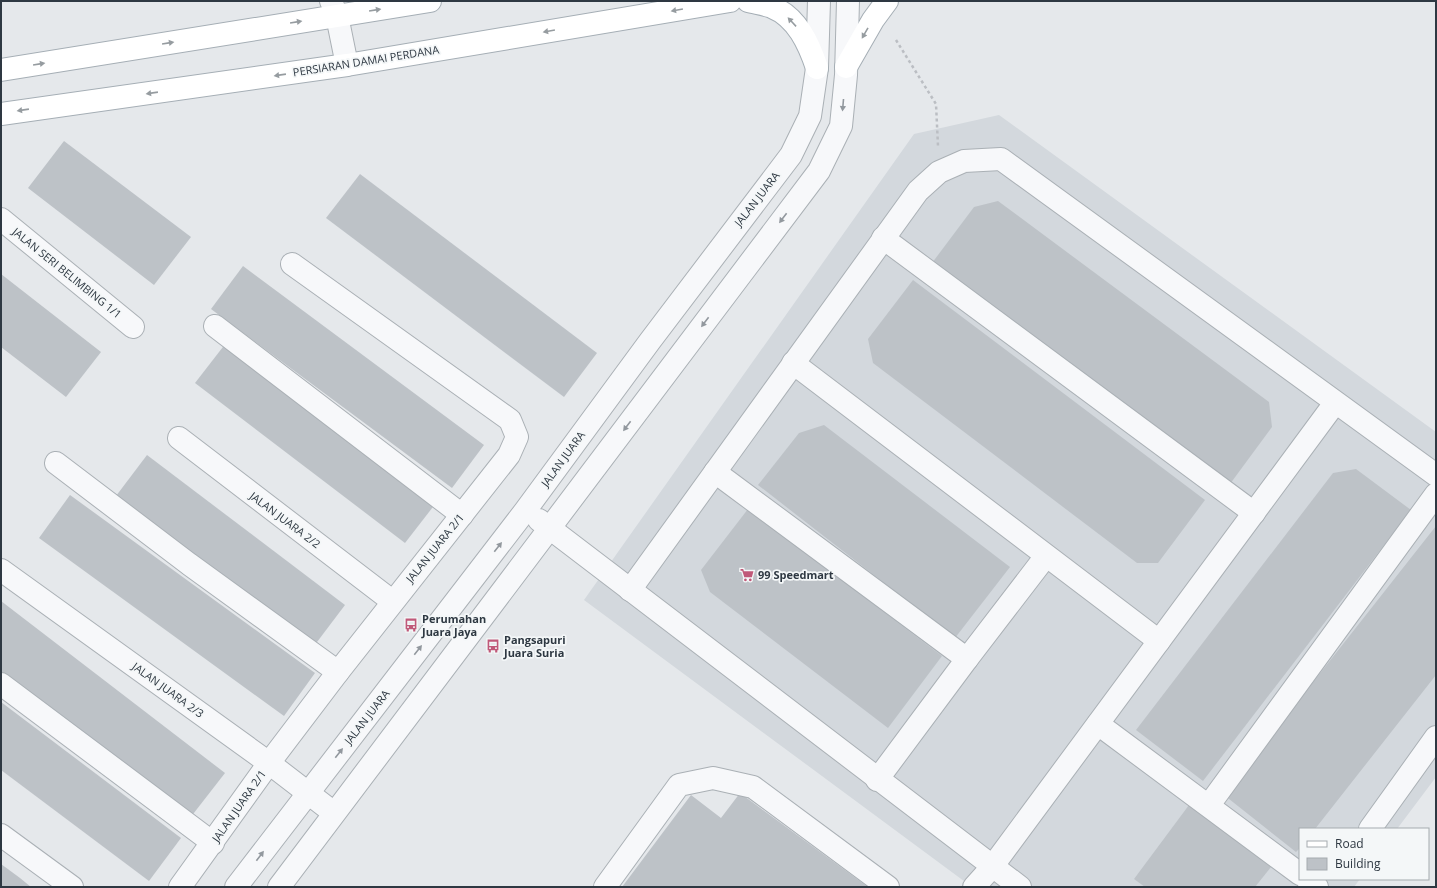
<svg xmlns="http://www.w3.org/2000/svg" width="1437" height="888" font-family="'Open Sans',sans-serif">
<style>
.built{fill:#d3d8dd}
.building{fill:#bdc2c7}
.lines{fill:none;stroke-linecap:round;stroke-linejoin:round}
.minor-casing{stroke:#aab0b5;stroke-width:24}
.major-casing{stroke:#a5aeb5;stroke-width:24}
.path{stroke:#bbbec3;stroke-width:2.5;stroke-dasharray:3 3;stroke-linecap:butt}
.minor{stroke:#f7f8fa;stroke-width:22}
.major{stroke:#fff;stroke-width:22}
.oneway{fill:#969ca0}
.oneway2{fill:#92989e}
.labels{text-anchor:middle;stroke-width:3.5;stroke-linejoin:round;paint-order:stroke}
.street-label{font-size:11px;fill:#2e3842;stroke:#f4f7f8}
.poi-label{font-size:11px;font-weight:bold;fill:#2e3842;stroke:#f4f7f8;text-anchor:start}
</style>
<rect width="100%" height="100%" fill="#e5e8eb"/>
<polygon class="built" points="999,115 1436,432 1436,777 1397,829 1300,829 1300,879 1360,879 1354,887 972,887 584,600 914,134"/>
<g class="building">
<polygon points="64,141 191,237 154,285 28,188"/>
<polygon points="360,174 597,353 564,397 326,218"/>
<polygon points="998,201 1269,402 1272,427 1230,484 932,263 974,207"/>
<polygon points="243,266 484,445 452,488 211,309"/>
<polygon points="1,274 101,352 66,397 1,347"/>
<polygon points="913,280 1205,500 1158,563 1137,563 873,363 868,339"/>
<polygon points="226,343 436,503 405,543 195,383"/>
<polygon points="824,425 1010,567 955,638 758,485 799,433"/>
<polygon points="147,455 345,605 314,646 116,496"/>
<polygon points="1356,469 1411,510 1203,781 1136,730 1333,473"/>
<polygon points="70,495 315,673 284,716 39,538"/>
<polygon points="748,509 942,656 888,728 710,592 701,570"/>
<polygon points="1436,526 1436,675 1315,829 1300,829 1300,848 1296,852 1224,795"/>
<polygon points="1,601 225,773 190,818 1,673"/>
<polygon points="1,702 181,838 149,881 1,770"/>
<polygon points="740,793 868,887 622,887 691,795 721,818"/>
<polygon points="1189,805 1271,867 1255,887 1145,887 1134,879"/>
<polygon points="1,864 20,878 31,887 1,887"/>
</g>
<g class="lines">
<g class="minor-casing">
<g id="minor">
<polyline points="331,1 337,16 347,65"/>
<polyline points="1,219 133,327"/>
<polyline points="883,238 1254,513"/>
<polyline points="215,326 462,515"/>
<polyline points="793,363 1159,641"/>
<polyline points="179,438 392,601"/>
<polyline points="56,463 189,564 338,672"/>
<polyline points="715,472 967,659 877,780"/>
<polyline points="539,520 1020,887"/>
<polyline points="1,570 269,763 334,813"/>
<polyline points="630,590 918,191 939,172 964,161 1001,159 1436,475"/>
<polyline points="967,659 1046,556"/>
<polyline points="1,684 213,843"/>
<polyline points="1098,724 1300,874"/>
<polyline points="1209,805 1436,494"/>
<polyline points="1370,829 1436,737"/>
<polyline points="1,835 72,887"/>
<polyline points="1307,879 1317,887"/>
<polyline points="180,887 269,763 338,672 509,455 517,437 510,420 292,264"/>
<polyline points="236,887 525,511 650,341 791,155 810,116 817,68 819,1"/>
<polyline points="279,887 819,171 841,126 846,75 848,1"/>
<polyline points="605,887 679,785 713,778 753,787 888,887"/>
<polyline points="974,887 992,867 1335,403"/>
</g>
</g>
<g class="major-casing">
<g id="major">
<path d="M 748,1 C 755,3 765,4 772,7 C 797,17 809,44 817,68"/>
<polyline points="846,67 873,20 887,1"/>
<polyline points="1,70 430,1"/>
<polyline points="1,114 347,65 730,1"/>
</g>
</g>
<polyline class="path" points="896,40 936,104 938,146"/>
<use href="#minor" class="minor"/>
<use href="#major" class="major"/>
</g>
<defs><path id="oneway-solid" d="M-6-.8H1V-3.2L6.5 0L1 3.2V.8H-6Z"/></defs>
<g class="oneway">
<use href="#oneway-solid" transform="translate(375 10) rotate(-9)"/>
<use href="#oneway-solid" transform="translate(677 10) rotate(170)"/>
<use href="#oneway-solid" transform="translate(296 22) rotate(-9)"/>
<use href="#oneway-solid" transform="translate(792 22) rotate(-133)"/>
<use href="#oneway-solid" transform="translate(549 31) rotate(170)"/>
<use href="#oneway-solid" transform="translate(865 33) rotate(120)"/>
<use href="#oneway-solid" transform="translate(168 43) rotate(-9)"/>
<use href="#oneway-solid" transform="translate(39 64) rotate(-9)"/>
<use href="#oneway-solid" transform="translate(280 75) rotate(172)"/>
<use href="#oneway-solid" transform="translate(152 93) rotate(172)"/>
<use href="#oneway-solid" transform="translate(23 110) rotate(172)"/>
</g>
<g class="oneway2">
<use href="#oneway-solid" transform="translate(843 105) rotate(95)"/>
<use href="#oneway-solid" transform="translate(783 218) rotate(127)"/>
<use href="#oneway-solid" transform="translate(705 322) rotate(127)"/>
<use href="#oneway-solid" transform="translate(627 426) rotate(127)"/>
<use href="#oneway-solid" transform="translate(498 547) rotate(-52)"/>
<use href="#oneway-solid" transform="translate(418 650) rotate(-52)"/>
<use href="#oneway-solid" transform="translate(339 753) rotate(-52)"/>
<use href="#oneway-solid" transform="translate(260 856) rotate(-53)"/>
</g>
<defs>
<g id="supermarket-bare" transform="scale(1.08)"><path d="M-6-5.5h2.5l.6 2H6L4.5 2H-2.5L-4.4-4H-6ZM-1.5 3.2a1.3 1.3 0 1 0 .1 0ZM3 3.2a1.3 1.3 0 1 0 .1 0Z" fill="#c05979" stroke="#f4f7f8" stroke-width="2.5" paint-order="stroke"/></g>
<g id="bus-bare" transform="scale(1.08)"><path d="M-5-6H5V4H4V6H2V4H-2V6H-4V4H-5ZM-3.5-4V0h7V-4ZM-3.5 1.2v1.5H-2V1.2ZM2 1.2v1.5H3.5V1.2Z" fill="#c05979" stroke="#f4f7f8" stroke-width="2.5" paint-order="stroke"/></g>
</defs>
<g fill-rule="evenodd">
<use href="#supermarket-bare" x="747" y="575"/>
<use href="#bus-bare" x="411" y="625"/>
<use href="#bus-bare" x="493" y="646"/>
</g>
<g class="labels">
<g class="street-label">
<text transform="translate(366 61) rotate(-9)" y="4">PERSIARAN DAMAI PERDANA</text>
<text transform="translate(757 199) rotate(-52)" y="4">JALAN JUARA</text>
<text transform="translate(67 273) rotate(39)" y="4">JALAN SERI BELIMBING 1/1</text>
<text transform="translate(563 459) rotate(-54)" y="4">JALAN JUARA</text>
<text transform="translate(285 520) rotate(37)" y="4">JALAN JUARA 2/2</text>
<text transform="translate(435 548) rotate(-51)" y="4">JALAN JUARA 2/1</text>
<text transform="translate(168 690) rotate(36)" y="4">JALAN JUARA 2/3</text>
<text transform="translate(367 717) rotate(-52)" y="4">JALAN JUARA</text>
<text transform="translate(239 806) rotate(-55)" y="4">JALAN JUARA 2/1</text>
</g>
<g class="poi-label">
<text x="758" y="579">99 Speedmart</text>
<text x="422" y="623">Perumahan<tspan x="422" dy="13">Juara Jaya</tspan></text>
<text x="504" y="644">Pangsapuri<tspan x="504" dy="13">Juara Suria</tspan></text>
</g>
</g>
<rect width="1437" height="888" fill="none" stroke="#2e3842" stroke-width="4"/>
<rect x="1299" y="828" width="130" height="52" fill="#f4f7f8" stroke="#a5abaf"/>
<rect x="1307" y="841" width="20" height="6" fill="#ffffff" stroke="#a5abaf"/>
<text x="1335" y="848" font-size="12" fill="#2e3842">Road</text>
<rect x="1307" y="858" width="20" height="12" fill="#bdc2c7" stroke="#a5abaf"/>
<text x="1335" y="868" font-size="12" fill="#2e3842">Building</text>
</svg>
